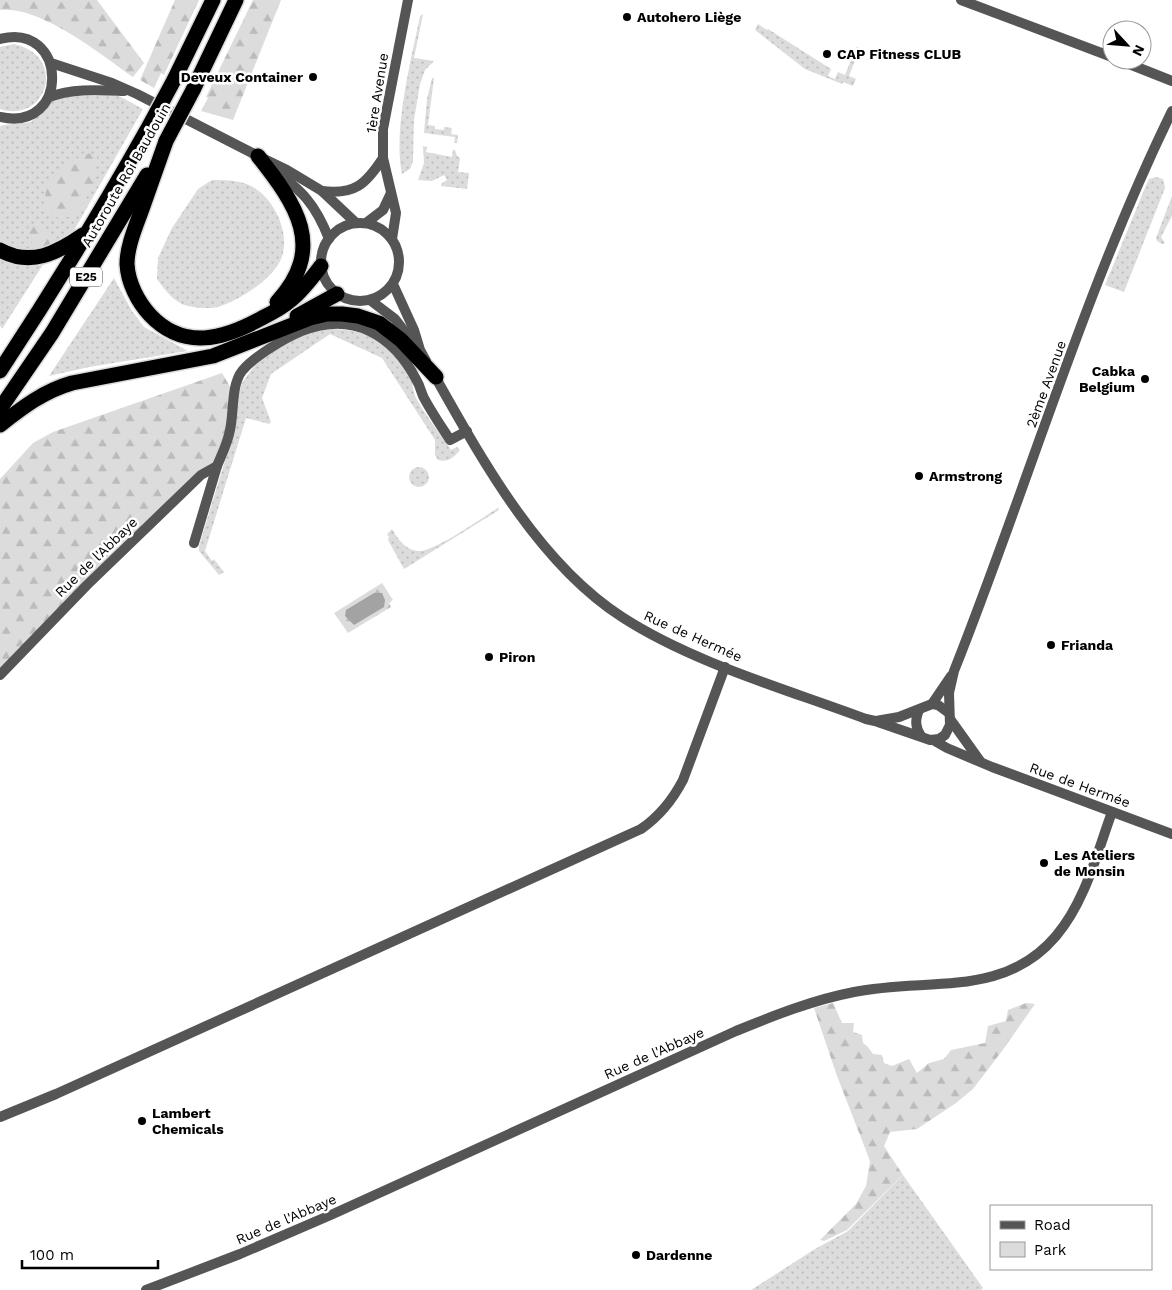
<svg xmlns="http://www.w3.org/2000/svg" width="1172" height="1290" font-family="'Work Sans',sans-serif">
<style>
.green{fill:url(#green-dots)}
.forest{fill:url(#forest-firs)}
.water{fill:#a3a3a3}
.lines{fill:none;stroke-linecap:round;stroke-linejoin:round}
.motorway-casing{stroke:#dbdbdb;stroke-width:18}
.minor{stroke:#555;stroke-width:10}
.tertiary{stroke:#555;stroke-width:10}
.motorway{stroke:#000;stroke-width:15}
.motorway-bridge-casing{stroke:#dbdbdb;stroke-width:18;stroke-linecap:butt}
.motorway-bridge{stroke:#000;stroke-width:15}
.poi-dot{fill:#000;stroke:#fff;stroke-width:2}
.labels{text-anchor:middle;stroke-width:5;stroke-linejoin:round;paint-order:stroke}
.shield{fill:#fff;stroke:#4c4c4c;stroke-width:1}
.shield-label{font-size:12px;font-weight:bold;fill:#000}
.poi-label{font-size:14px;font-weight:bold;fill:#000;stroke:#fff;text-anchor:start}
.street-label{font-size:14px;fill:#000;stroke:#fff}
</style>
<defs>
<pattern id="green-dots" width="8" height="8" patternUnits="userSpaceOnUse" patternTransform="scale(1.25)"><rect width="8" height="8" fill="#dcdcdc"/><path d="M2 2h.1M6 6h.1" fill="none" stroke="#bbb" stroke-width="1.8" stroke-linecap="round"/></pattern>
<pattern id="forest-firs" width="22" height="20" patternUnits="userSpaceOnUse" patternTransform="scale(1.25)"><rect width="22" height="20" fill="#dcdcdc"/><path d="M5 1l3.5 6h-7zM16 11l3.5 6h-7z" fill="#bbb"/></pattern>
</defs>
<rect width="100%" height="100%" fill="#fff"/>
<g class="green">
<path d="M 423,14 L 414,58 L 434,61 L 425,70 L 420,84 L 414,120 L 413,161 L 410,169 L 402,174 C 393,129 411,61 420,16 Z"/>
<polygon points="758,24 767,30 768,29 831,69 828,76 835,79 838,72 845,75 856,47 860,48 849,76 856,79 853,86 843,82 842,84 805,69 755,30"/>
<path d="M 14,44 C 68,56 47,124 0,109 L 0,47 Z"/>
<polygon points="432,78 434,78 428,125 435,126 435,129 444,130 444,127 452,128 451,134 458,135 457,143 454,143 455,137 424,133 427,99"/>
<polygon points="63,96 119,96 143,109 72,234 39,254 0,245 0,126 4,125 31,122 52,101"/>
<polygon points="423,146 427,147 426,152 452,157 453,150 455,150 457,156 460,158 458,172 469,173 467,189 441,186 441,184 447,180 444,175 432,181 418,180 424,163"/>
<polygon points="1156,177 1163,179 1165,188 1124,292 1105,285 1147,183 1149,179"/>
<path d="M 212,180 C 227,180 244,180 256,189 C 276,202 291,236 281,259 C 273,279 238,301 218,307 C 211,309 196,308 188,306 C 174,303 165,290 157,279 L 158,258 L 172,228 L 198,189 Z"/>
<polygon points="1172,196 1172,216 1161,237 1165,243 1162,244 1157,241 1156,238"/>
<polygon points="0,258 26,263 44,263 2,329 0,325"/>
<polygon points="114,278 132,311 144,327 188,351 89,367 49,376"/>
<path d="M 326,329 C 358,329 380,335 399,361 C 404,367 409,374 412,381 C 413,386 413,391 415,396 C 424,414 440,433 451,450 L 457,447 L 460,450 C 455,457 447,463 438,460 L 435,455 L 435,440 L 382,358 L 330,334 L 271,374 L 262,398 L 271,422 L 269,424 L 246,418 L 205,551 L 212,561 L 214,559 L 224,572 L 219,575 L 199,551 L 199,546 L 235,428 L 238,397 L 242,383 L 258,361 L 268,354 L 304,334 Z"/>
<circle cx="419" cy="477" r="10"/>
<path d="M 498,508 L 499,510 L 404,569 L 388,540 L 389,537 L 387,534 L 392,529 C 398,539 405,550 418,551 C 433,553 483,517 498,508 Z"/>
<polygon points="903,1175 983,1288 981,1290 751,1290 815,1249 848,1231"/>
</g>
<g class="forest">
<path d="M 0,0 L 97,0 L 144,63 L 133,77 C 102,55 40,5 0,10 Z"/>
<polygon points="175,0 199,0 164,75 161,73 154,88 140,80"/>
<polygon points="253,0 281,0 233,120 201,111 208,98 206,97"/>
<path d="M 91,153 L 97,157 C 98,171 89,196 81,207 C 77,213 67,217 61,220 L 44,207 C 45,201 45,193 47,187 C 53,174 77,156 91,153 Z"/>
<polygon points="30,225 42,228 54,237 55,244 40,253 32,246 32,238 25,234"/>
<polygon points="222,373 232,390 228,429 211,469 0,675 0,479 33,443 53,432"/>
<polygon points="382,583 393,600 389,603 391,607 348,633 334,613"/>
<polygon points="833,1003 842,1023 854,1023 853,1032 862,1035 863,1043 868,1047 873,1054 882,1055 884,1063 892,1066 909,1059 917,1073 929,1063 944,1059 951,1050 985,1043 988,1026 1006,1021 1008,1010 1026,1003 1035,1004 1002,1051 973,1089 956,1103 917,1129 890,1132 884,1146 903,1175 847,1230 824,1241 820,1240 856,1204 866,1186 870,1161 837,1076 814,1008"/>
</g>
<polygon class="water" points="374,593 382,593 385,600 384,607 354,625 345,616 346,610"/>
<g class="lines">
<g class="motorway-casing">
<g id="motorway">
<polyline points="174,80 213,0"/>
<polyline points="193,90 236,0"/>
<path d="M 166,141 C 158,164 150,186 142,209 C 136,226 127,246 127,264 C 128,283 138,302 150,315 C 184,351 224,339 262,318 C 272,313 282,308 291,300 C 303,290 312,278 321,266"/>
<path d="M 258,156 C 296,204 327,248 277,302"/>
<path d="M 0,250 C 31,267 57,253 83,235"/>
<polyline points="297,316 337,294"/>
<path d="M 0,371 C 52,292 101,212 147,130"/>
<polyline points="0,409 52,333 147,175"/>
<path d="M 0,425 C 23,407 44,391 72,383 L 213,356 L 310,318 L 327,314 L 342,314 L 358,316 L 379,323 L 401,340 L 436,377"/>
</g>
</g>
<g class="minor">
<polyline points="961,0 1112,57"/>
<polyline points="1119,60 1172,81"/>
<polyline points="194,543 217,466"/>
<path d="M 0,675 L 87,585 L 201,475 L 217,466 C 222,454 228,442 230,430 C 234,413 231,385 242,371 C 253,357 285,338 302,331 C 352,311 393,334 417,381 C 420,386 421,392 424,398 C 432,413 441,426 450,440 L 467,431"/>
<path d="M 0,1117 L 56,1094 L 641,829 C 660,816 672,801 683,780 L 725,667"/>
<path d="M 146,1290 L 240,1254 L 333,1214 L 736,1031 C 775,1015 813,1000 854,992 C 926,977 1003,999 1056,936 C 1085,902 1097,853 1112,812"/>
</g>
<g class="tertiary">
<path d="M 0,39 C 68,21 71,133 0,117"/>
<polyline points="51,63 112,83 137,94 258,156 287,170 322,191 356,223"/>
<path d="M 49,97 C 73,88 99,90 124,91"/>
<path d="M 272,168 C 302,191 315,203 329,239"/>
<path d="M 322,191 C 355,195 366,184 383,158"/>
<circle cx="360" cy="262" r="39"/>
<polyline points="366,223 383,210 391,193"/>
<polyline points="392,239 396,213 383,158 383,129 408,0"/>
<polyline points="393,284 414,330 420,350 426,361"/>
<polyline points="370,300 395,319 416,346"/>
<path d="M 433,373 C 481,458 538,563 622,617 C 693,663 786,689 866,719 L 875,721 L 930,740 L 939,739 L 945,735 L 950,725 L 949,693 L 954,671 C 1028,485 1084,291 1172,111"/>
<polyline points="932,704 951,676"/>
<path d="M 919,710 C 915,720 915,727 921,736"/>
<polyline points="950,719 980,761"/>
<polyline points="876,721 899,717 932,704 938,705 949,713"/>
<polyline points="933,740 947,748 992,767 1172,834"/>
</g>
<use href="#motorway" class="motorway"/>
<g class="motorway-bridge-casing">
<g id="motorway-bridge">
<polyline points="147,130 174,80"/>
<polyline points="166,141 193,90"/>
</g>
</g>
<use href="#motorway-bridge" class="motorway-bridge"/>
</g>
<g class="poi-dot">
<circle cx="627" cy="17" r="5"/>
<circle cx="827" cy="54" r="5"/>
<circle cx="313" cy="77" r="5"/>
<circle cx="1145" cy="379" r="5"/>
<circle cx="919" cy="476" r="5"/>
<circle cx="1051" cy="645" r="5"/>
<circle cx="489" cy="657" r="5"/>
<circle cx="1044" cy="863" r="5"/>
<circle cx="142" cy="1121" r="5"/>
<circle cx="636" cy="1255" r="5"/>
</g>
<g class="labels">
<rect class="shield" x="70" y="267.5" width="32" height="19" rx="4"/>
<g class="shield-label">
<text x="86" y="281">E25</text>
</g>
<g class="poi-label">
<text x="637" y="22">Autohero Liège</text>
<text x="837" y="59">CAP Fitness CLUB</text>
<text x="303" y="82" text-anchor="end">Deveux Container</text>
<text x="1135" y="376" text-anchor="end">Cabka<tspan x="1135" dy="16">Belgium</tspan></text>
<text x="929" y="481">Armstrong</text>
<text x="1061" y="650">Frianda</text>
<text x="499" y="662">Piron</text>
<text x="1054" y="860">Les Ateliers<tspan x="1054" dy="16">de Monsin</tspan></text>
<text x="152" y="1118">Lambert<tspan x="152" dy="16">Chemicals</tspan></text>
<text x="646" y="1260">Dardenne</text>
</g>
<g class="street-label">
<text transform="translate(377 93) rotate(-81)" y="5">1ère Avenue</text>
<text transform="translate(126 175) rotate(-60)" y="5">Autoroute Roi Baudouin</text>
<text transform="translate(1046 384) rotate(-70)" y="5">2ème Avenue</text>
<text transform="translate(96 557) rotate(-44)" y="5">Rue de l'Abbaye</text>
<text transform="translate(693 636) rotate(24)" y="5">Rue de Hermée</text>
<text transform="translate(1080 785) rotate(20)" y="5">Rue de Hermée</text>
<text transform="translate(654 1053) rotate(-24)" y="5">Rue de l'Abbaye</text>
<text transform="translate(286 1219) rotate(-23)" y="5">Rue de l'Abbaye</text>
</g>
</g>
<rect x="990" y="1205" width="162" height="65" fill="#ffffff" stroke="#999999"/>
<rect x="1000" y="1221" width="25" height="8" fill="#555555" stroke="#999999"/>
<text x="1034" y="1230" font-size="15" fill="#000000">Road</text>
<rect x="1000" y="1242" width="25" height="15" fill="#dcdcdc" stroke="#999999"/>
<text x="1034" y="1255" font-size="15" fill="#000000">Park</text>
<g transform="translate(1127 45) rotate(116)"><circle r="24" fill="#ffffff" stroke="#999999"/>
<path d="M0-4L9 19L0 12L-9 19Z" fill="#000000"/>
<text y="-8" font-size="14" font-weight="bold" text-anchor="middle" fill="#000000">N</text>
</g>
<path d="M22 1260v8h136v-8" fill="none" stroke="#000000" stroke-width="2.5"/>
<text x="30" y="1260" font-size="15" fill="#000000" stroke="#ffffff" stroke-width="4" paint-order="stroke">100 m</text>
</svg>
